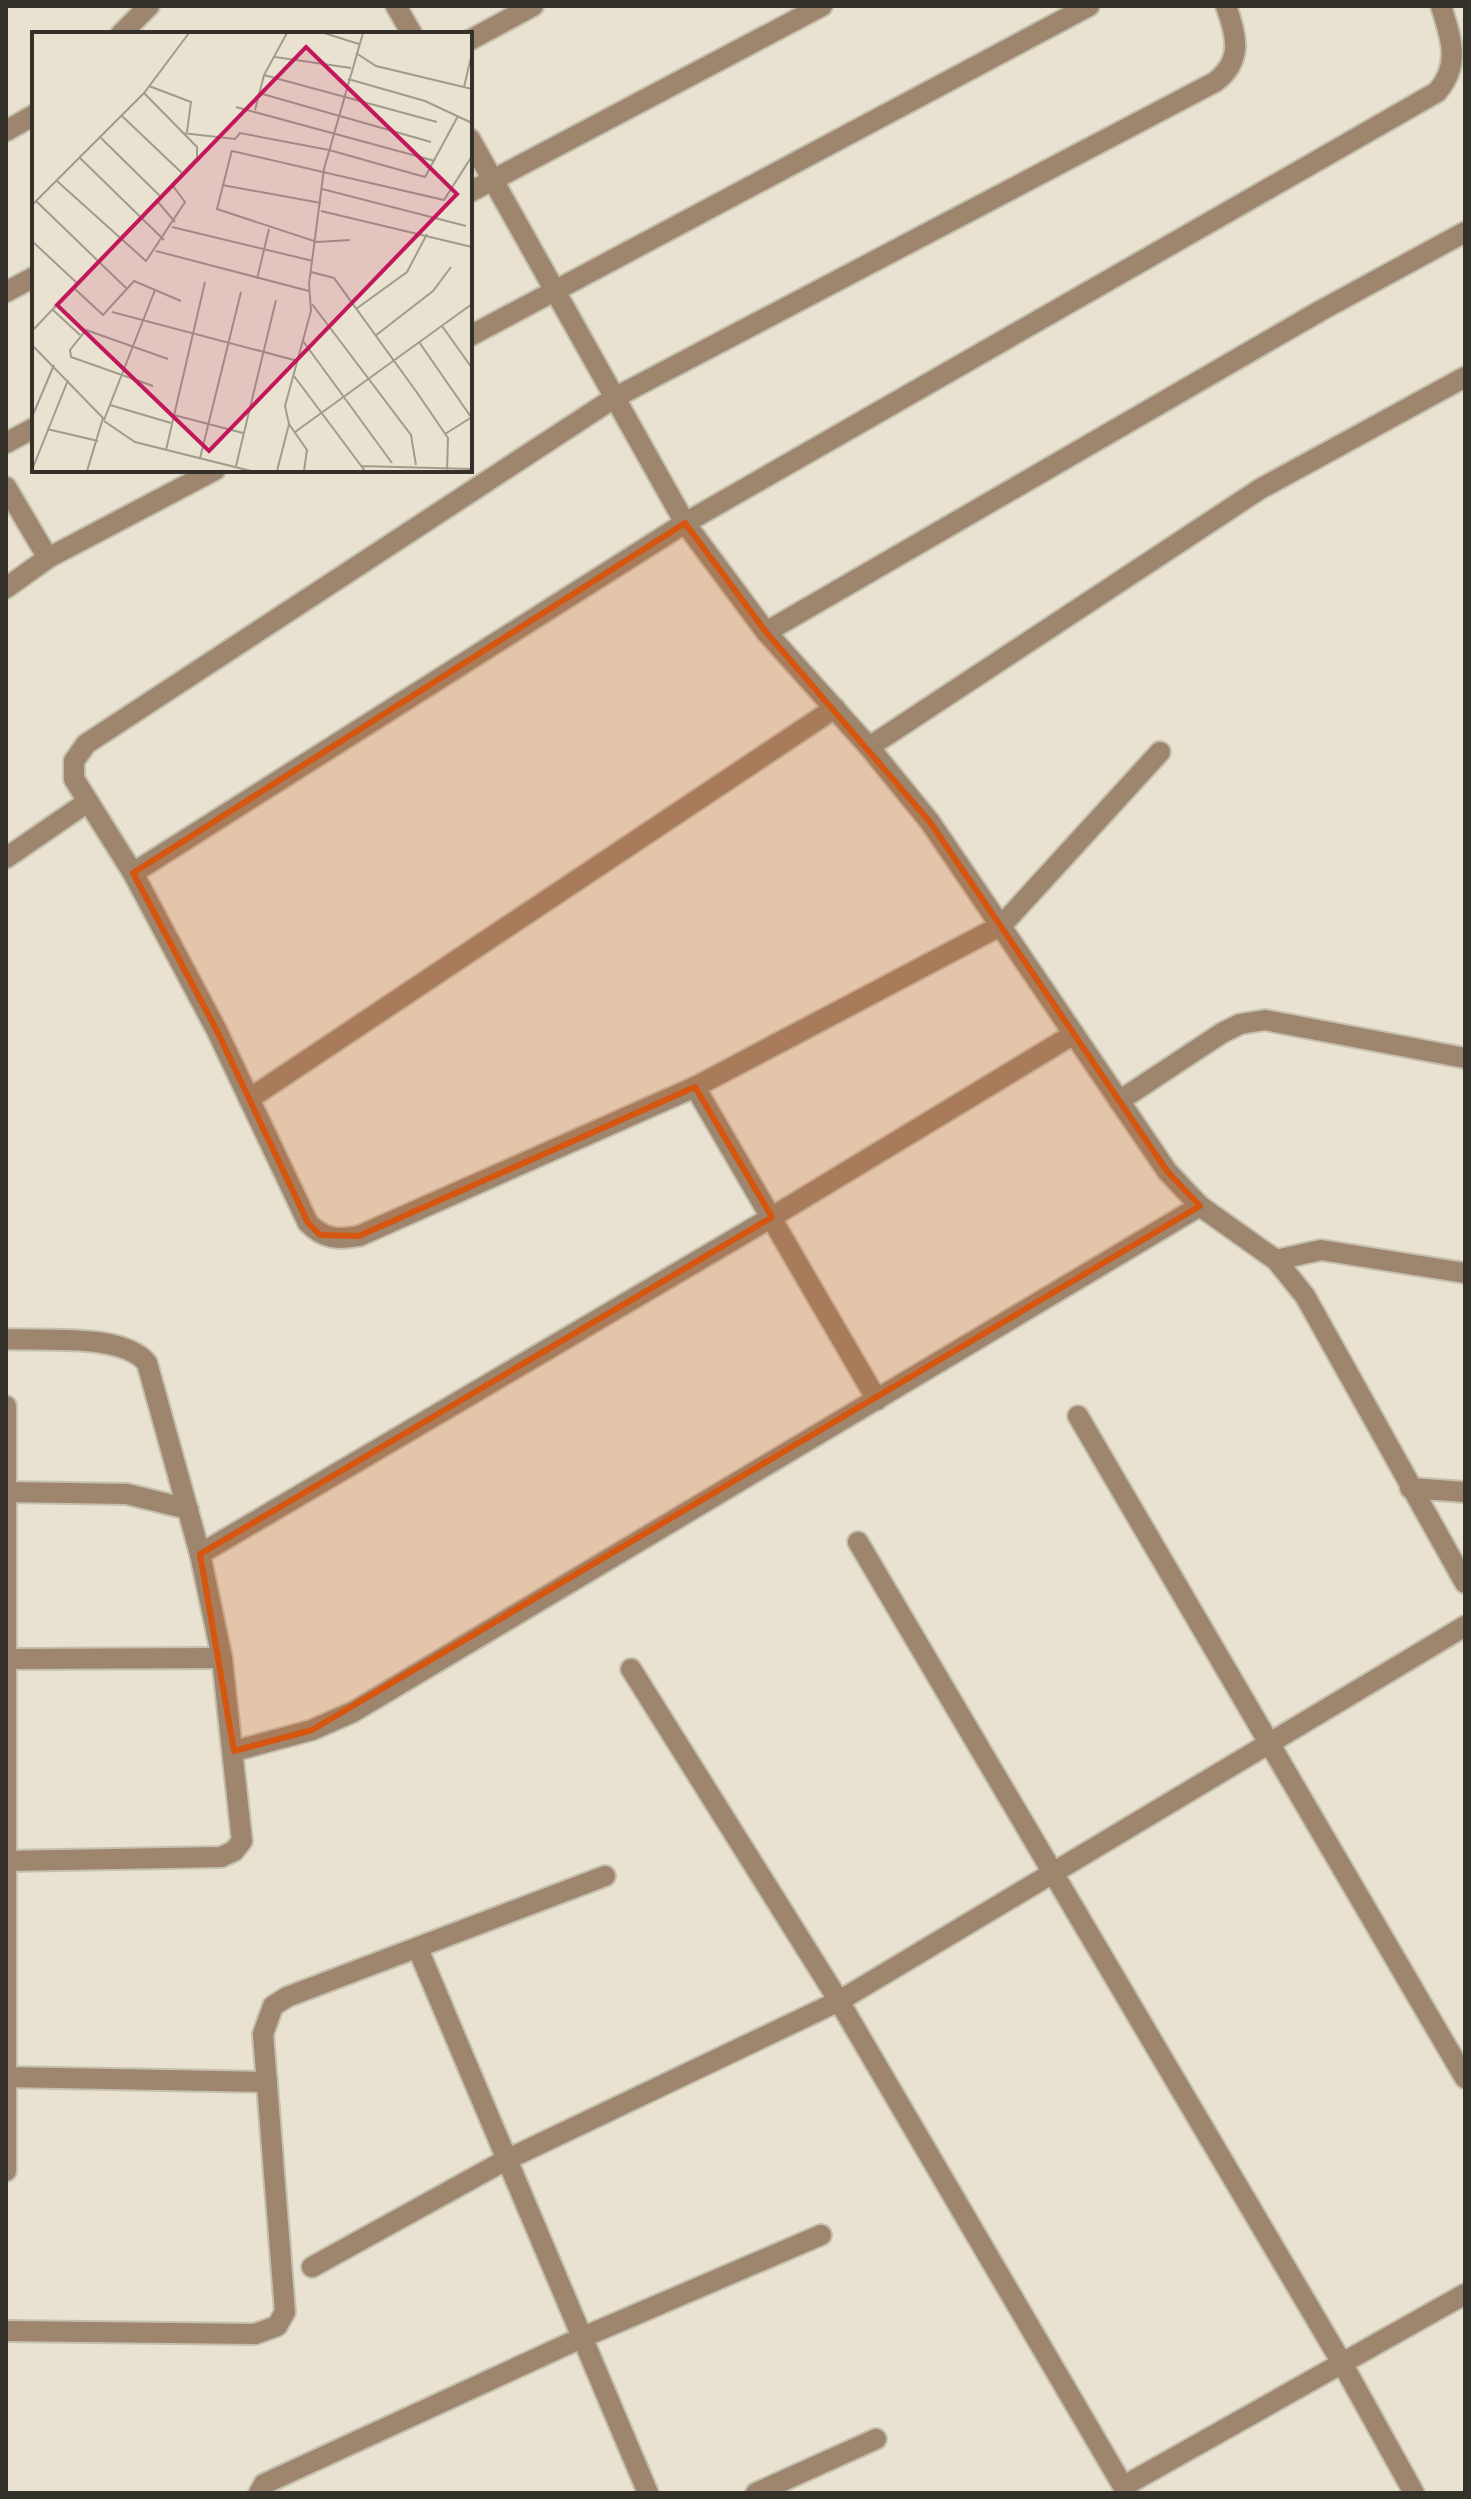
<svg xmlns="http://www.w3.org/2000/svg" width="1471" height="2499" font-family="'DM Sans',sans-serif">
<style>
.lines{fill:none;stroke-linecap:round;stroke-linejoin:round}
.minor-casing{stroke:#c5bfaf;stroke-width:24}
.minor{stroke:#9d866d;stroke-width:20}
.marked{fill:#d6550f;fill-opacity:0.2;stroke:#d6550f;stroke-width:6;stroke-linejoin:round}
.inset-road{fill:none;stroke:#a19b8e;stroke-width:2}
.view{fill:#c2185b;fill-opacity:0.15;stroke:#c2185b;stroke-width:4}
.inset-edge{fill:none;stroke:#34312a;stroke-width:4}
</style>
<rect width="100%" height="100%" fill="#e9e2d0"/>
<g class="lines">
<g class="minor-casing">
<g id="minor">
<polyline points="396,6 412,34"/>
<polyline points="121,34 149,6"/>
<polyline points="470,40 533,6"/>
<polyline points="6,131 34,115"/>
<polyline points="470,139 685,523 766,632 869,747 930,822 1167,1171 1200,1206 1276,1260 1305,1296 1465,1583"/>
<polyline points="470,192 822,6"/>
<polyline points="6,292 34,277"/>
<polyline points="470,336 1089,6"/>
<polyline points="6,443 34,428"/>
<polyline points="6,487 48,558"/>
<polyline points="6,588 48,558 215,470"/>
<polyline points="766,632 1320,311 1465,232"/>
<polyline points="869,747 1260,489 1465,377"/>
<path d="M 1160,752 L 1002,925 L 695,1087 L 359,1236 C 337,1240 324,1239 308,1223 L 216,1029 L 133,873 L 74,779 L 74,761 L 86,744 L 614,398 L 1215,82 C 1243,61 1237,36 1226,6"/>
<polyline points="6,858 86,803"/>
<path d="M 133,873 L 685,523 L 1437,92 C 1461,65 1451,38 1441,6"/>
<polyline points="695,1087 877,1400"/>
<polyline points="249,1099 835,708"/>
<polyline points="1119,1101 1222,1033 1240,1024 1265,1020 1465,1058"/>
<polyline points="1276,1260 1321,1250 1465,1273"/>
<path d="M 6,1339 C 43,1341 123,1333 147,1363 L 200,1554 L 222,1658 L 242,1841 L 234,1851 L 221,1857 L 6,1861"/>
<polyline points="6,1406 6,2171"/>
<polyline points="1078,1416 1465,2078"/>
<polyline points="1410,1488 1465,1492"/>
<polyline points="8,1492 127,1494 188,1509"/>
<polyline points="858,1542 1342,2363 1414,2493"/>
<polyline points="200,1554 772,1217 1074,1034"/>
<polyline points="6,1659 222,1658"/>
<polyline points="631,1669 839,2001 1127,2493"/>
<polyline points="234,1751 312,1730 353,1712 1200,1206"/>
<polyline points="418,1949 648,2493"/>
<polyline points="6,2077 267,2082"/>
<polyline points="312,2267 504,2161 839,2001 1465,1626"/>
<polyline points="6,2331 255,2334 277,2326 285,2312 263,2034 273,2006 287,1997 605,1876"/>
<polyline points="1124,2486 1465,2294"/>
<polyline points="259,2493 264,2484 581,2338 821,2235"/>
<polyline points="756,2493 876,2439"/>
</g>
</g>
<use href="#minor" class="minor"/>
</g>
<path class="marked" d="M 685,523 L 766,632 L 930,822 L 1167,1171 L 1200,1206 L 312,1730 L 234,1751 L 200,1554 L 772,1217 L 695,1087 L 359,1236 L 320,1235 L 308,1223 L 216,1029 L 133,873 Z"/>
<g transform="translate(32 32)">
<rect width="440" height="440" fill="#e9e2d0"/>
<path class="inset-road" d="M 292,1 L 327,12M 324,21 L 344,34 L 440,57M 243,25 L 319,36M 232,43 L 405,90M 316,47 L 393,69 L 440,91M 117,54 L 159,70 L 155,100M 432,55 L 440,21M 227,61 L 399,110M 204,75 L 403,129M 223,78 L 232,43 L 255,1M 90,84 L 151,142M 150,101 L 203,107 L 208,101 L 297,118 L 393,145 L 426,84M 69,106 L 130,166M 200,118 L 185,177 L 285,210 L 318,208M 200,119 L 412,168 L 440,124M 48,126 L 132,208M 25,149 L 114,229 L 153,170 L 141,154M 190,153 L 289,171M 290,157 L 434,194M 4,169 L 94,256M 126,170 L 143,190M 0,173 L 112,61 L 157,1M 289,179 L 440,215M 140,195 L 281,229M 0,209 L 46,252M 124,219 L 277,259M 279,240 L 302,246 L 386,362 L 416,406 L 415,439M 225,247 L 237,197M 42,256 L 71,283 L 102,249 L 149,269M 280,272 L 379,403 L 384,433M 324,277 L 375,240 L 395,202M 21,278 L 48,303M 80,280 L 266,329M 410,294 L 440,336M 0,299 L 165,126 L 165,115 L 112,61M 343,304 L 401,259 L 419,235M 271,309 L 360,431M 387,310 L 439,385M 0,313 L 71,386 L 55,439M 262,344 L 333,439M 121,354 L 39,325 L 38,318 L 54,298 L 136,327M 78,373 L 139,391M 142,383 L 211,401M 0,385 L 22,333M 72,388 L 123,258M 72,389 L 103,410 L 219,439M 15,397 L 66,409M 263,400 L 440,272M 413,402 L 440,385M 134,418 L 173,250M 168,426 L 209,260M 204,434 L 244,268M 329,434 L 440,437M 0,438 L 36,348M 245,439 L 257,392M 272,439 L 275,418 L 257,392 L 253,374 L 279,279 L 277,252 L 292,137 L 331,1"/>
<path class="view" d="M 274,15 L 425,162 L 177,419 L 25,273 Z"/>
<rect width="440" height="440" class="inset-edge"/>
</g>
<rect width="1471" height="2499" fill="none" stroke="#34312a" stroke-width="16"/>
</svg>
